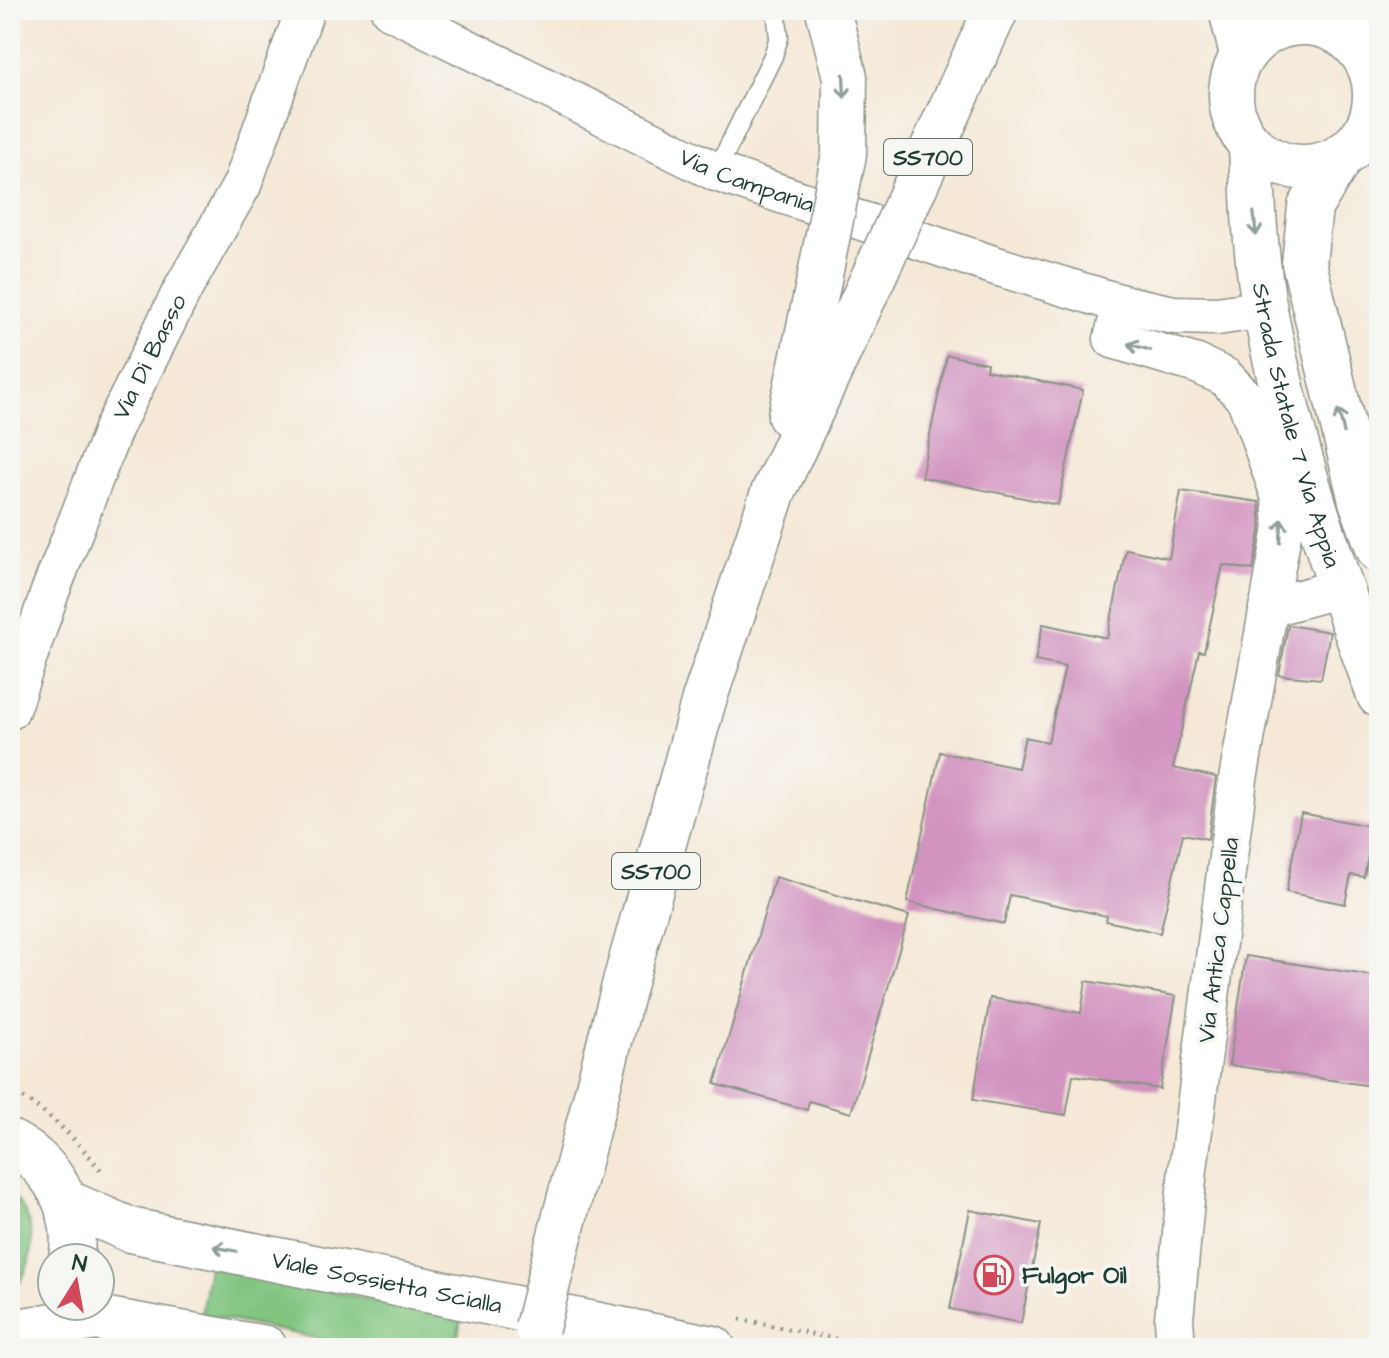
<svg xmlns="http://www.w3.org/2000/svg" width="1389" height="1358" font-family="'Architects Daughter',sans-serif">
<style>
.green{fill:#81c580;stroke:#50815a;stroke-width:2}
.building{fill:#d293c0}
.lines{fill:none;stroke-linecap:round;stroke-linejoin:round}
.lane-casing{stroke:#8a9286;stroke-width:21}
.street-casing{stroke:#8a9286;stroke-width:41}
.secondary-casing{stroke:#8a9286;stroke-width:47}
.highway-casing{stroke:#8a9286;stroke-width:47}
.path{stroke:#8a9286;stroke-width:5;stroke-dasharray:2 6;stroke-linecap:butt}
.lane{stroke:#fff;stroke-width:18}
.street{stroke:#fff;stroke-width:38}
.secondary{stroke:#fff;stroke-width:44}
.highway{stroke:#fff;stroke-width:44}
.highway-bridge-casing{stroke:#8a9286;stroke-width:47;stroke-linecap:butt}
.highway-bridge{stroke:#fff;stroke-width:44}
.oneway{stroke:#8f9e9a}
.labels{text-anchor:middle;stroke-width:7;stroke-linejoin:round;paint-order:stroke}
.shield{fill:#f6f6f2;stroke:#60746d;stroke-width:2}
.shield-label{font-size:22px;font-weight:bold;fill:#1f3d34}
.street-label{font-size:24px;fill:#1f3d34;stroke:#f6f6f2}
.poi-label{font-size:24px;font-weight:bold;fill:#1f3d34;stroke:#f6f6f2;text-anchor:start}
</style>
<rect width="100%" height="100%" fill="#f6f6f2"/>
<filter id="ink" filterUnits="userSpaceOnUse"><feTurbulence type="fractalNoise" baseFrequency=".0125" numOctaves="2"/><feDisplacementMap in="SourceGraphic" scale="16" xChannelSelector="R" yChannelSelector="G"/><feConvolveMatrix kernelMatrix="1 2 1 2 8 2 1 2 1" color-interpolation-filters="sRGB"/></filter>
<filter id="wash" filterUnits="userSpaceOnUse"><feTurbulence type="fractalNoise" baseFrequency=".006" numOctaves="4" result="noise"/><feDisplacementMap in="SourceGraphic" scale="32" xChannelSelector="R" yChannelSelector="G"/><feGaussianBlur stdDeviation="1.8" result="paint"/><feColorMatrix in="noise" values="0 0 0 0 0 0 0 0 0 0 0 0 0 0 0 0 0 1.4 0 .05"/><feComposite in="paint" operator="in"/></filter>
<g filter="url(#wash)">
<rect width="100%" height="100%" fill="#f5e8d7"/>
<g class="green">
<path d="M 10,1193 C 41,1222 36,1266 10,1296 Z"/>
<polygon points="209,1266 461,1318 456,1348 362,1348 201,1314"/>
</g>
<g id="blocks">
<g class="building">
<polygon points="947,355 987,363 986,370 1083,390 1058,505 921,477"/>
<polygon points="1181,491 1259,502 1261,527 1253,570 1223,565 1204,652 1199,651 1173,768 1216,777 1208,839 1183,834 1160,933 1106,921 1107,916 1010,895 1004,924 907,902 940,752 1018,768 1025,737 1048,742 1065,667 1035,661 1043,624 1107,638 1126,549 1169,558"/>
<polygon points="1288,625 1330,632 1321,679 1279,675"/>
<polygon points="1301,813 1374,827 1364,877 1351,875 1345,904 1286,892"/>
<polygon points="775,877 909,916 851,1113 809,1101 807,1110 715,1084"/>
<polygon points="1246,956 1379,977 1379,1087 1229,1065"/>
<polygon points="1086,981 1176,996 1160,1089 1073,1075 1066,1115 973,1100 990,998 1081,1013"/>
<polygon points="970,1210 1041,1224 1021,1323 950,1309"/>
</g>
</g>
</g>
<g filter="url(#ink)">
<use href="#blocks" fill-opacity="0" stroke="#8a9286" stroke-width="2"/>
<g class="lines">
<g class="lane-casing">
<polyline id="lane" points="716,172 773,56 779,37 776,10"/>
</g>
<g class="street-casing">
<g id="street">
<path id="s1" d="M 390,10 L 716,172 L 996,266 L 1122,304 L 1174,315 L 1217,316 L 1265,309"/>
<polyline points="1122,304 1113,339 1197,364 1225,377 1246,399 1281,498 1283,528 1238,779 1188,1169 1174,1319 1176,1348"/>
<polyline points="1268,608 1340,588"/>
<path id="s2" d="M 10,710 L 50,592 L 114,427 L 184,287 L 242,185 L 305,10"/>
</g>
</g>
<g class="secondary-casing">
<g id="secondary">
<polyline points="1231,10 1242,54"/>
<circle cx="1303" cy="95" r="72"/>
<path id="s3" d="M 1251,146 C 1253,201 1255,256 1265,310 C 1290,442 1333,569 1379,695"/>
<polyline points="1340,158 1310,207 1304,263 1361,501 1379,550"/>
<path d="M 10,1142 C 52,1163 80,1211 71,1258"/>
<path id="s4" d="M 66,1202 L 130,1230 L 713,1348"/>
<polyline points="30,1329 96,1318 265,1348"/>
</g>
</g>
<g class="highway-casing">
<g id="highway">
<polyline points="1349,39 1379,41"/>
<polyline points="1370,123 1379,116"/>
<polyline points="790,416 818,285"/>
<polyline points="555,1255 625,982 704,700 773,493 861,304"/>
</g>
</g>
<g class="path">
<path d="M 10,1089 C 52,1115 73,1136 103,1173"/>
<polyline points="740,1319 879,1348"/>
</g>
<use href="#lane" class="lane"/>
<use href="#street" class="street"/>
<use href="#secondary" class="secondary"/>
<use href="#highway" class="highway"/>
<g class="highway-bridge-casing">
<g id="highway-bridge">
<polyline points="818,285 844,154 845,77 828,10"/>
<polyline points="861,304 996,10"/>
<polyline points="537,1328 555,1255"/>
</g>
</g>
<use href="#highway-bridge" class="highway-bridge"/>
</g>
<defs><path id="oneway-shaft" d="M-6 0H5M1.5-3L5.5 0L1.5 3" fill="none" stroke-width="1.6" stroke-linecap="round" stroke-linejoin="round" transform="scale(2)"/></defs>
<g class="oneway">
<use href="#oneway-shaft" transform="translate(844 86) rotate(88)"/>
<use href="#oneway-shaft" transform="translate(1255 224) rotate(84)"/>
<use href="#oneway-shaft" transform="translate(1139 347) rotate(-164)"/>
<use href="#oneway-shaft" transform="translate(1341 421) rotate(-104)"/>
<use href="#oneway-shaft" transform="translate(1281 531) rotate(-87)"/>
<use href="#oneway-shaft" transform="translate(225 1249) rotate(-169)"/>
</g>
</g>
<defs>
<g id="fuel-ring" transform="scale(2)"><circle r="9.5" fill="#f6f6f2" stroke="#d1495b" stroke-width="1.5"/><path d="M-5.5-6h7V0h2V4h1.3V-2.5L3-4.5l.8-.8L6-3V5H2.5V1h-1V6h-7ZM-4.2-4.7v3.2H.2V-4.7Z" fill="#d1495b"/></g>
</defs>
<g fill-rule="evenodd">
<use href="#fuel-ring" x="994" y="1275"/>
</g>
<g class="labels">
<g class="shield">
<rect x="884" y="139" width="88" height="36" rx="6"/>
<rect x="612" y="853" width="88" height="36" rx="6"/>
</g>
<g class="shield-label">
<text x="928" y="165">SS700</text>
<text x="656" y="879">SS700</text>
</g>
<g class="street-label">
<text dy="8" stroke="none"><textPath href="#s1" startOffset="396">Via Campania</textPath></text>
<text dy="8" stroke="none"><textPath href="#s2" startOffset="380">Via Di Basso</textPath></text>
<text dy="8" stroke="none"><textPath href="#s3" startOffset="284">Strada Statale 7 Via Appia</textPath></text>
<text transform="translate(1218 940) rotate(-83)" y="8">Via Antica Cappella</text>
<text dy="8" stroke="none"><textPath href="#s4" startOffset="332">Viale Sossietta Scialla</textPath></text>
</g>
<g class="poi-label">
<text x="1022" y="1283">Fulgor Oil</text>
</g>
</g>
<rect width="1389" height="1358" fill="none" stroke="#f6f6f2" stroke-width="40"/>
<g transform="translate(76 1282) rotate(11)"><circle r="38" fill="#f6f6f2" stroke="#a0aca6" stroke-width="2"/>
<path d="M0-6L14 30L0 20L-14 30Z" fill="#d1495b"/>
<text y="-12" font-size="22" font-weight="bold" text-anchor="middle" fill="#1f3d34">N</text>
</g>
</svg>
